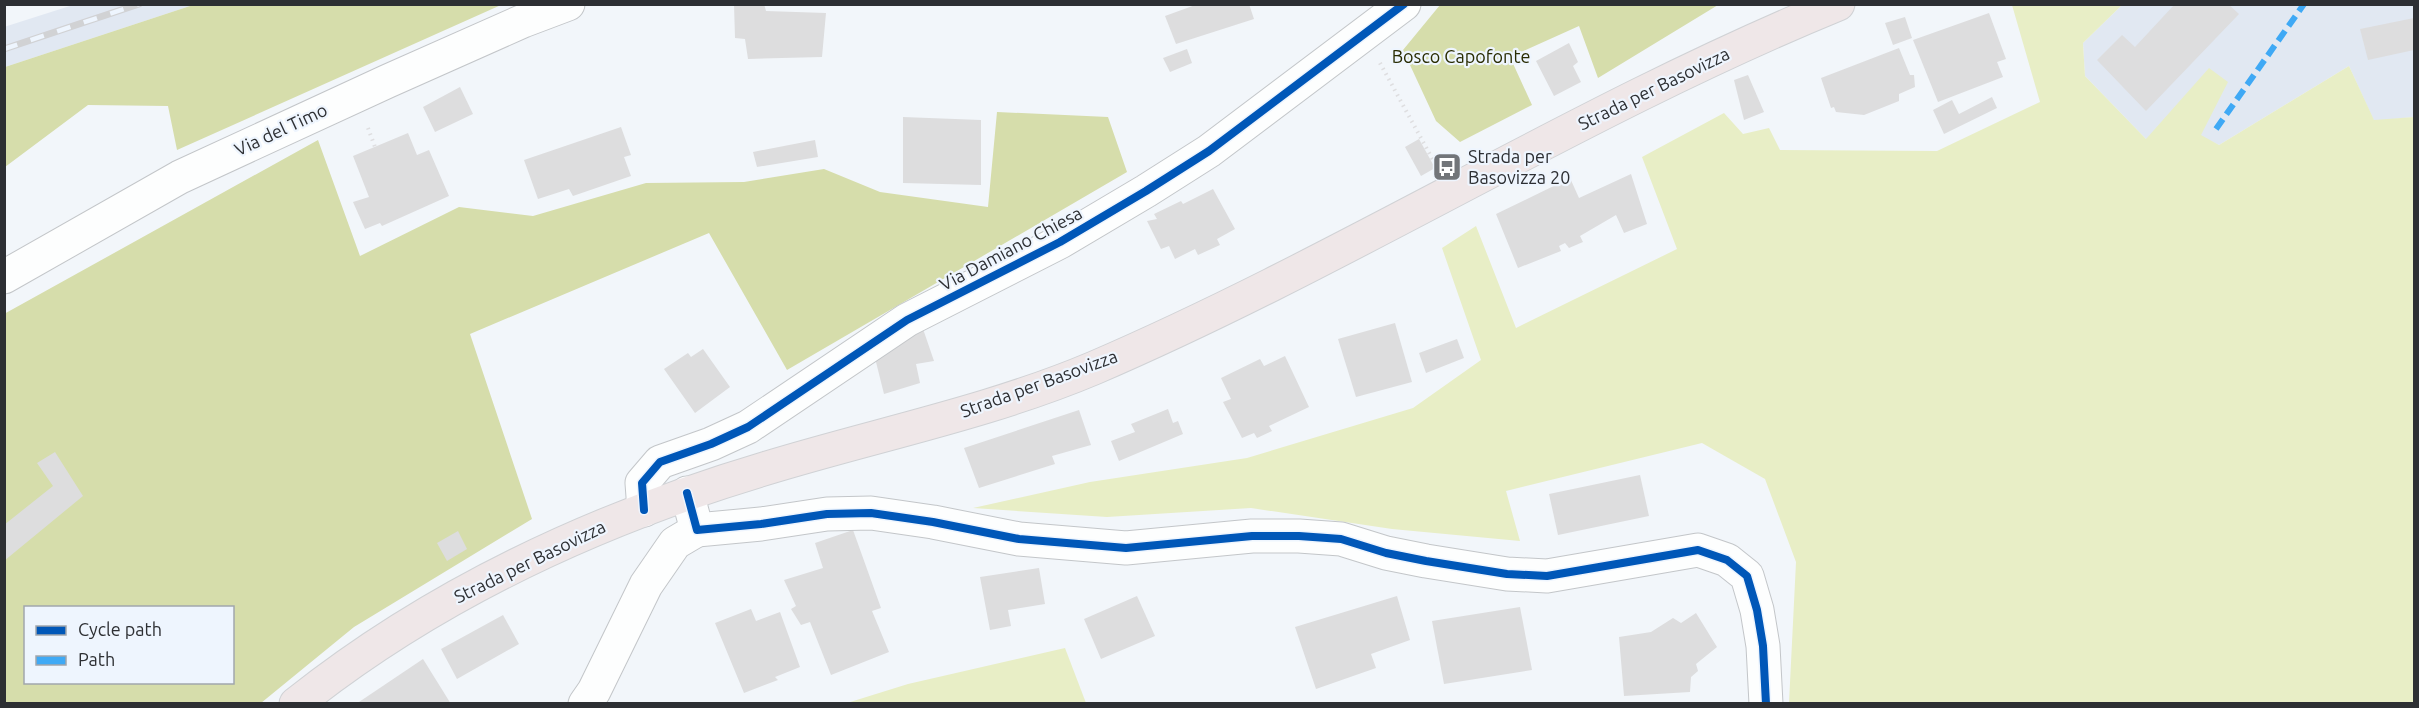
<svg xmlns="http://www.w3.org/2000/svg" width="2419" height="708" font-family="Ubuntu,sans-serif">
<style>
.built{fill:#e1e8f2}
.green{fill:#e8eec6}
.forest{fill:#d6ddab;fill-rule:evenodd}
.building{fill:#ddddde}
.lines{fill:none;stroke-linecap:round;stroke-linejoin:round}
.street-casing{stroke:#c3c6c9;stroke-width:35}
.primary-casing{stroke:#d0d2d5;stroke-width:35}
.path{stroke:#dedee0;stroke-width:4;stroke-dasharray:1.5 4.5;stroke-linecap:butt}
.street{stroke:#fdfefe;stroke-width:33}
.primary{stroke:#efe7e8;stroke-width:33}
.rail-casing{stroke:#d1d2d4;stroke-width:7}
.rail{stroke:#eef5fe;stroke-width:4.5;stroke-dasharray:14;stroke-linecap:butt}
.quiet{stroke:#3fa9f5;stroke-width:6;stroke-dasharray:12 6;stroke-linecap:butt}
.cycleway-casing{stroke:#eef5fe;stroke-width:11}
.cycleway{stroke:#0057b8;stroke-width:8}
.labels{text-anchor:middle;stroke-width:4.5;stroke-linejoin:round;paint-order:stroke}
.park-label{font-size:18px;fill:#292c02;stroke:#eef5fe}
.street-label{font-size:18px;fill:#2d2f33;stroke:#eef5fe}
.poi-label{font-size:18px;fill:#2d2f33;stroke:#eef5fe;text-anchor:start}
</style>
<rect width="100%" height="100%" fill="#f2f6fa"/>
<g class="built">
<polygon points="73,5 193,5 5,67 4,27"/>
<polygon points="2122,5 2414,5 2414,117 2374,121 2349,66 2219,145 2200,136 2146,139 2085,76 2083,43"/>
</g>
<g class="green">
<polygon points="2012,5 2122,5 2083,43 2085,76 2146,139 2209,68 2228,82 2201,135 2219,145 2349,66 2374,120 2414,117 2414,703 1789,703 1796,562 1765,479 1702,443 1506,491 1520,541 1392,529 1251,508 1107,517 973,508 1090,482 1247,458 1413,408 1481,360 1442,248 1476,226 1516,328 1677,249 1642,157 1724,113 1743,134 1769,128 1780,150 1937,151 2040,102"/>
<polygon points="1065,648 1086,703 847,703 908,684"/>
</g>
<g class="forest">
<polygon points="193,5 193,4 501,5 177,150 168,106 88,105 5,167 5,67"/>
<polygon points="1440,5 1440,4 1718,5 1598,78 1579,26 1510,57 1532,105 1460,142 1436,121 1403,50"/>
<path d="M 997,112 L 1108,117 L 1127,172 L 787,370 L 709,233 L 470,334 L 532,519 L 354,627 L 261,703 L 5,703 L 4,314 L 318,140 L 360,256 L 459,207 L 533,216 L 646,183 L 744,182 L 824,169 L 880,192 L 988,207 ZM 26,608 L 232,608 L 232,682 L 26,682 Z"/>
</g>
<g class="building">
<polygon points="734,4 764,4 766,11 826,13 822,57 748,59 745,39 735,38"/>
<polygon points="1198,4 1249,4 1254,19 1176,44 1165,16"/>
<polygon points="2175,4 2228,4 2239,14 2146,111 2097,60 2122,35 2135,47"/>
<polygon points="1989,13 2006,59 1997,62 2003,77 1938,102 1913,40"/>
<polygon points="1905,17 1912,38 1893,45 1885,23"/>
<polygon points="2414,18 2414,50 2368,60 2360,29"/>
<polygon points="1569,43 1578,62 1573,66 1581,82 1554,96 1536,61"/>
<polygon points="1899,48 1910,75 1914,75 1915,87 1899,94 1899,101 1864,115 1836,112 1834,107 1831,108 1821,78"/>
<polygon points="1187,49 1192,63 1170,72 1163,58"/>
<polygon points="1748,75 1764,112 1744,120 1734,80"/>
<polygon points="460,87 473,114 435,132 423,107"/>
<polygon points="1992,97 1997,108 1944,134 1933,110 1952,100 1959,114"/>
<polygon points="903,117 981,120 981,185 903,183"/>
<polygon points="621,127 631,155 624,157 631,176 573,196 569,189 538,199 524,160"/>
<polygon points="408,133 417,155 429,150 449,196 382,226 380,223 365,229 353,202 369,197 353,156"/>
<polygon points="1419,139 1435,168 1421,176 1405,147"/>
<polygon points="815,140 818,157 757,167 753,152"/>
<polygon points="1631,174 1647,224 1624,233 1616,215 1580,236 1583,242 1569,248 1565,243 1559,246 1561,251 1518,268 1496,214 1570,178 1579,198"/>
<polygon points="1213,189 1235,229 1217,239 1220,245 1198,255 1195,249 1175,259 1169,246 1161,249 1147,221 1157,219 1154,214 1181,201 1183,204"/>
<polygon points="1395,323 1412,382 1356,397 1338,339"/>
<polygon points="922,326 934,361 916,364 920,383 884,394 874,354"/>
<polygon points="1457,339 1464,358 1426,373 1419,353"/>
<polygon points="703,349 730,387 695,413 664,369 688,353 691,357"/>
<polygon points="1285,356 1309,407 1269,426 1272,431 1257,438 1254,433 1242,438 1223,402 1231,399 1221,378 1260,359 1264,366"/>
<polygon points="1168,409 1173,423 1178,421 1183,434 1119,461 1111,441 1135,432 1131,424"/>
<polygon points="1079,410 1091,445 1052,456 1055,464 979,488 964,448"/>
<polygon points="55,452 83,496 4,561 4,525 53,486 37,463"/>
<polygon points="1640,475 1649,516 1558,535 1549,494"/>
<polygon points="853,530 881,608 872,611 889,652 831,675 810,622 801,625 791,609 796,606 784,580 823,568 815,543"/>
<polygon points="458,531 467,549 447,561 437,543"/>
<polygon points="1039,568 1045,604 1008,610 1011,626 990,630 980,577"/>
<polygon points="1137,596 1155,636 1101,659 1084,619"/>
<polygon points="1397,596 1410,640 1371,654 1376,668 1316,689 1295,627"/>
<polygon points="1520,607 1532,670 1444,684 1432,621"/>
<polygon points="751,609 756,621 780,612 800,667 775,677 778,680 744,693 715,623"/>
<polygon points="1696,613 1717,647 1696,664 1698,671 1691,677 1690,692 1624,696 1619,637 1651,632 1673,618 1681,623"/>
<polygon points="503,615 519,644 457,679 441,649"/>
<polygon points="423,659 451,704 356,704"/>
</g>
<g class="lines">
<g class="street-casing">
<g id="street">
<polyline points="4,277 180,177 388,81 523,21 568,4"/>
<polyline points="687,493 697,530 761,524 827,514 871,513 933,522 1019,539 1126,548 1252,536 1299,536 1341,539 1386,553 1426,561 1507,574 1547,576 1698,550 1727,560 1747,576 1757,610 1763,646 1766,704"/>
<polyline points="644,510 642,483 660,462 711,444 748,427 907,320 1060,242 1146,191 1209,151 1404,4"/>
<polyline points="585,704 594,691 646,585 675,543 697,530"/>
</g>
</g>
<g class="primary-casing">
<path id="primary" d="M 296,704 C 434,594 599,518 767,468 C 875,435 990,412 1094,368 C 1347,259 1582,109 1838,4"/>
</g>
<g class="path">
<polyline points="1380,63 1434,162"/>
<polyline points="368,128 375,147"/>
</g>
<use href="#street" class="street"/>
<use href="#primary" class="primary"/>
<g class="rail-casing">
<polyline id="rail" points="4,49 139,4"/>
</g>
<use href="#rail" class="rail"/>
<polyline class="quiet" points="2216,129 2304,4"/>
<g class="cycleway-casing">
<g id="cycleway">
<polyline points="687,493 697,530 761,524 827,514 871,513 933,522 1019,539 1126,548 1252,536 1299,536 1341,539 1386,553 1426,561 1507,574 1547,576 1698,550 1727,560 1747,576 1757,610 1763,646 1766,704"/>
<polyline points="644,510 642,483 660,462 711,444 748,427 907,320 1060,242 1146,191 1209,151 1404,4"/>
</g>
</g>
<use href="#cycleway" class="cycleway"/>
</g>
<defs>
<g id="bus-square" transform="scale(1.5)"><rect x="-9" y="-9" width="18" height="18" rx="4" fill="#727579" stroke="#eef5fe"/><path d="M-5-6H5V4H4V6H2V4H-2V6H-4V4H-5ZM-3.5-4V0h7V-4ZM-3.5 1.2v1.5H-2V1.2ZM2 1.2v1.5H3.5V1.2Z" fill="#fff"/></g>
</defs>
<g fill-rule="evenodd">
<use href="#bus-square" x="1447" y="167"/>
</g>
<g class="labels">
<g class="park-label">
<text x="1461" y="63">Bosco Capofonte</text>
</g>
<g class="street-label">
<text transform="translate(1654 89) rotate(-26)" y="6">Strada per Basovizza</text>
<text transform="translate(281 130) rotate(-25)" y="6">Via del Timo</text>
<text transform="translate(1011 249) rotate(-28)" y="6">Via Damiano Chiesa</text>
<text transform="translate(1039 384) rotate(-20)" y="6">Strada per Basovizza</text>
<text transform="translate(530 562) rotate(-26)" y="6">Strada per Basovizza</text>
</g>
<g class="poi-label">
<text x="1468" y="163">Strada per<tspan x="1468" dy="21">Basovizza 20</tspan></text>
</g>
</g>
<rect width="2419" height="708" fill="none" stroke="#2d2f33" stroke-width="12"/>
<rect x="24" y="606" width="210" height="78" fill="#eef5fe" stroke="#a1a6ad" stroke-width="1.5"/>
<rect x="36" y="626" width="30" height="9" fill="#0057b8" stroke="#a1a6ad" stroke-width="1.5"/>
<text x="78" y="636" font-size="18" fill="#2d2f33">Cycle path</text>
<rect x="36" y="656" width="30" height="9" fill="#3fa9f5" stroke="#a1a6ad" stroke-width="1.5"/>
<text x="78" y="666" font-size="18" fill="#2d2f33">Path</text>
</svg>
